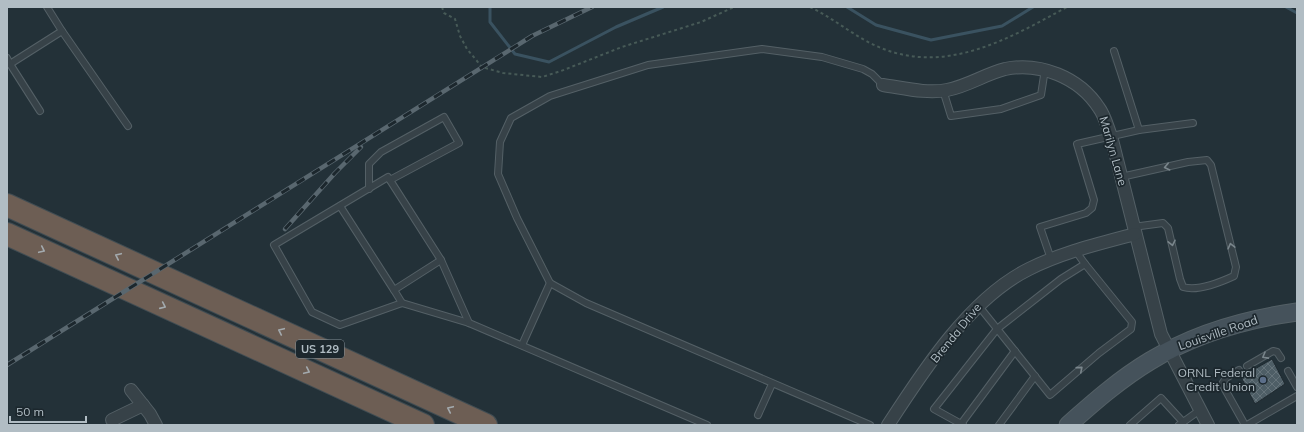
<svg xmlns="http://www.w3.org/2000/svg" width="1304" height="432" font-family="Mulish,sans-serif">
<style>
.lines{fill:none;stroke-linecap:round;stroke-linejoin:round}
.stream{stroke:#3a5260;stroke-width:3}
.building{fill:url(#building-cross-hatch);stroke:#1e292f}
.lane-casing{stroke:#546066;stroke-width:8}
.street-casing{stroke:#546066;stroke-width:14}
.secondary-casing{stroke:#546066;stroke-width:19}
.highway-casing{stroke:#414d53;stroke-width:24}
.path{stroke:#475a57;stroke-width:2;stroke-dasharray:3 3;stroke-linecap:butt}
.lane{stroke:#374248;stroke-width:6}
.street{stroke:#374248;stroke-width:12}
.secondary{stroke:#45525b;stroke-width:17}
.highway{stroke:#6d5e54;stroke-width:22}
.rail-casing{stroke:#59676f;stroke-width:4.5}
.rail{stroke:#1c272d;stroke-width:3;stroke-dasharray:9;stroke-linecap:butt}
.oneway{stroke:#7a868c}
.oneway2{stroke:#a3aaae}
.service-dot{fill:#5c6f8a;stroke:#1c272d;stroke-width:1.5}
.labels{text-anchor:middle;stroke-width:3.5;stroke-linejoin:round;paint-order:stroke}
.shield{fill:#1c272d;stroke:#849097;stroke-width:1}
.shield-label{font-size:11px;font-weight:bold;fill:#b1bdc4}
.street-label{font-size:12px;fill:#b1bdc4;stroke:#1c272d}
.poi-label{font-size:12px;fill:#b1bdc4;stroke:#1c272d;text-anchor:end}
</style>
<defs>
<pattern id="building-cross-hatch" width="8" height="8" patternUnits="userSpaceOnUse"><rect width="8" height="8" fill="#4e5e66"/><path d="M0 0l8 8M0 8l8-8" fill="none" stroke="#65737a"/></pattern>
</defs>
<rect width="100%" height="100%" fill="#233138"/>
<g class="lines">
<g class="stream">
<polyline points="490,7 490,22 515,54 549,62 616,27 663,7"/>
<polyline points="847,7 876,25 931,40 1002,26 1033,7"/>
<polyline points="1286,7 1297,13"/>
</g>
</g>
<polygon class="building" points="1272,359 1285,384 1255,404 1241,377"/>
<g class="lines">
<g class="lane-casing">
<g id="lane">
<polyline points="62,31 128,126"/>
<polyline points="1114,51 1139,130"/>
<polyline points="7,58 10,64 62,31 47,7"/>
<polyline points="10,64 40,111"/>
<polyline points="943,90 951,116 1001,109 1041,95 1045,69"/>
<path d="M 1121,177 L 1188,162 L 1207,160 L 1211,165 L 1236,267 L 1234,276 C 1221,282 1198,292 1183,287 L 1180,279 L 1168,228 L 1163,223 L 1133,227"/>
<polyline points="369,189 369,164 381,152 444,117 459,143 390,180"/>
<polyline points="340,206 394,290"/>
<polyline points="1051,259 1040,227 1086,213 1092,208 1094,200 1077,144 1139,130 1193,123"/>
<polyline points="441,260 388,177 274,245 312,312 340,325 402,303 469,323 707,425"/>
<polyline points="402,303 394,290 441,260 469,323"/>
<polyline points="978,305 1050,395 1099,353 1131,329 1132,322 1085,264 1075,250"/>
<polyline points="522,345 550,283"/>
<polyline points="1247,366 1273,351 1277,352 1281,358"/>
<polyline points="1239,370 1226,378 1222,384 1245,425"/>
<polyline points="1288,371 1297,387"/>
<polyline points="758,415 772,384"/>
<polyline points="961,424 1015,351"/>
<polyline points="870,425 586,303 550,283 517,218 498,174 500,142 511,118 550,96 648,65 762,49 822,57 863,69 872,74 883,85"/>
<polyline points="963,425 934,409 997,329 1061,279 1085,264"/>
<polyline points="999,425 1035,376"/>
<polyline points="1130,425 1161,398 1183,422"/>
<polyline points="1179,425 1200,410"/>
<polyline points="1247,425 1297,396"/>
</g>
</g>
<g class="street-casing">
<g id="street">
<path d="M 883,85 C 904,88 927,94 947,90 C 968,86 985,74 1005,69 C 1040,62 1079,77 1099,108 C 1105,116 1107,126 1111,136 L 1161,334 L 1208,425"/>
<polyline points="131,390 150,414 156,425"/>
<polyline points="112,420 143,405"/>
<path d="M 888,425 C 923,371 970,298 1029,269 C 1063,252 1098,244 1135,234"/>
</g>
</g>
<g class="secondary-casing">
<path id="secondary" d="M 1068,425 C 1094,402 1120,379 1150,361 C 1194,334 1246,319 1297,312"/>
</g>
<g class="highway-casing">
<g id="highway">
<polyline points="7,205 486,425"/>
<polyline points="7,234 423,425"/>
</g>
</g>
<g class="path">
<polyline points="442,7 444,13 455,19 460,36 467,49 482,67 503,73 542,77 561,71 622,47 701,22 734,7"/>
<path d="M 810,7 C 835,19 856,38 881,48 C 947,75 1010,38 1067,7"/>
</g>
<use href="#lane" class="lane"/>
<use href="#street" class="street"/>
<use href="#secondary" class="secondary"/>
<use href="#highway" class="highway"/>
<g class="rail-casing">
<g id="rail">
<polyline points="285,229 335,173 361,147"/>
<polyline points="7,365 532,36 592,7"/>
</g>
</g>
<use href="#rail" class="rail"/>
</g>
<defs><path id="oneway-chevron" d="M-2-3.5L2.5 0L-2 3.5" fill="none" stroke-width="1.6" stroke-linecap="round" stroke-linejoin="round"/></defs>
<g class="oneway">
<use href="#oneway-chevron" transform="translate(1167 167) rotate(167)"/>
<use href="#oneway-chevron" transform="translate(1172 243) rotate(78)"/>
<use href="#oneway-chevron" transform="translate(1231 246) rotate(-104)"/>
<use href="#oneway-chevron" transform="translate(1265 356) rotate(151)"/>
<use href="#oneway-chevron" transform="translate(1080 369) rotate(-41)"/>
</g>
<g class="oneway2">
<use href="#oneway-chevron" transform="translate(42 250) rotate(25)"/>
<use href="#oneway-chevron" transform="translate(118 256) rotate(-155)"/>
<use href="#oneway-chevron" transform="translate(163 306) rotate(24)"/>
<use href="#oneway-chevron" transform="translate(281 331) rotate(-155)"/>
<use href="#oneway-chevron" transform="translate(307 371) rotate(25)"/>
<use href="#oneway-chevron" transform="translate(450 409) rotate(-155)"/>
</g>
<circle class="service-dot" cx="1263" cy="380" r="4"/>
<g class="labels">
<rect class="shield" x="296" y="340" width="48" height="18" rx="3"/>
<g class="shield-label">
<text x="320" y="353">US 129</text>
</g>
<g class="street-label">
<text transform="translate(1113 151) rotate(74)" y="4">Marilyn Lane</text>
<text transform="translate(956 333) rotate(-51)" y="4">Brenda Drive</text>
<text transform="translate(1218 333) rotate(-19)" y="4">Louisville Road</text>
</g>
<g class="poi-label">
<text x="1255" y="377">ORNL Federal<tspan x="1255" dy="14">Credit Union</tspan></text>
</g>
</g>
<rect width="1304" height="432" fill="none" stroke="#b1bdc4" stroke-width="16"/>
<path d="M10 416v6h76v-6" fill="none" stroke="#b1bdc4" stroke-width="2"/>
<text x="16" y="416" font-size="12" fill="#b1bdc4" stroke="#1c272d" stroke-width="3" paint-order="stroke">50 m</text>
</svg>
